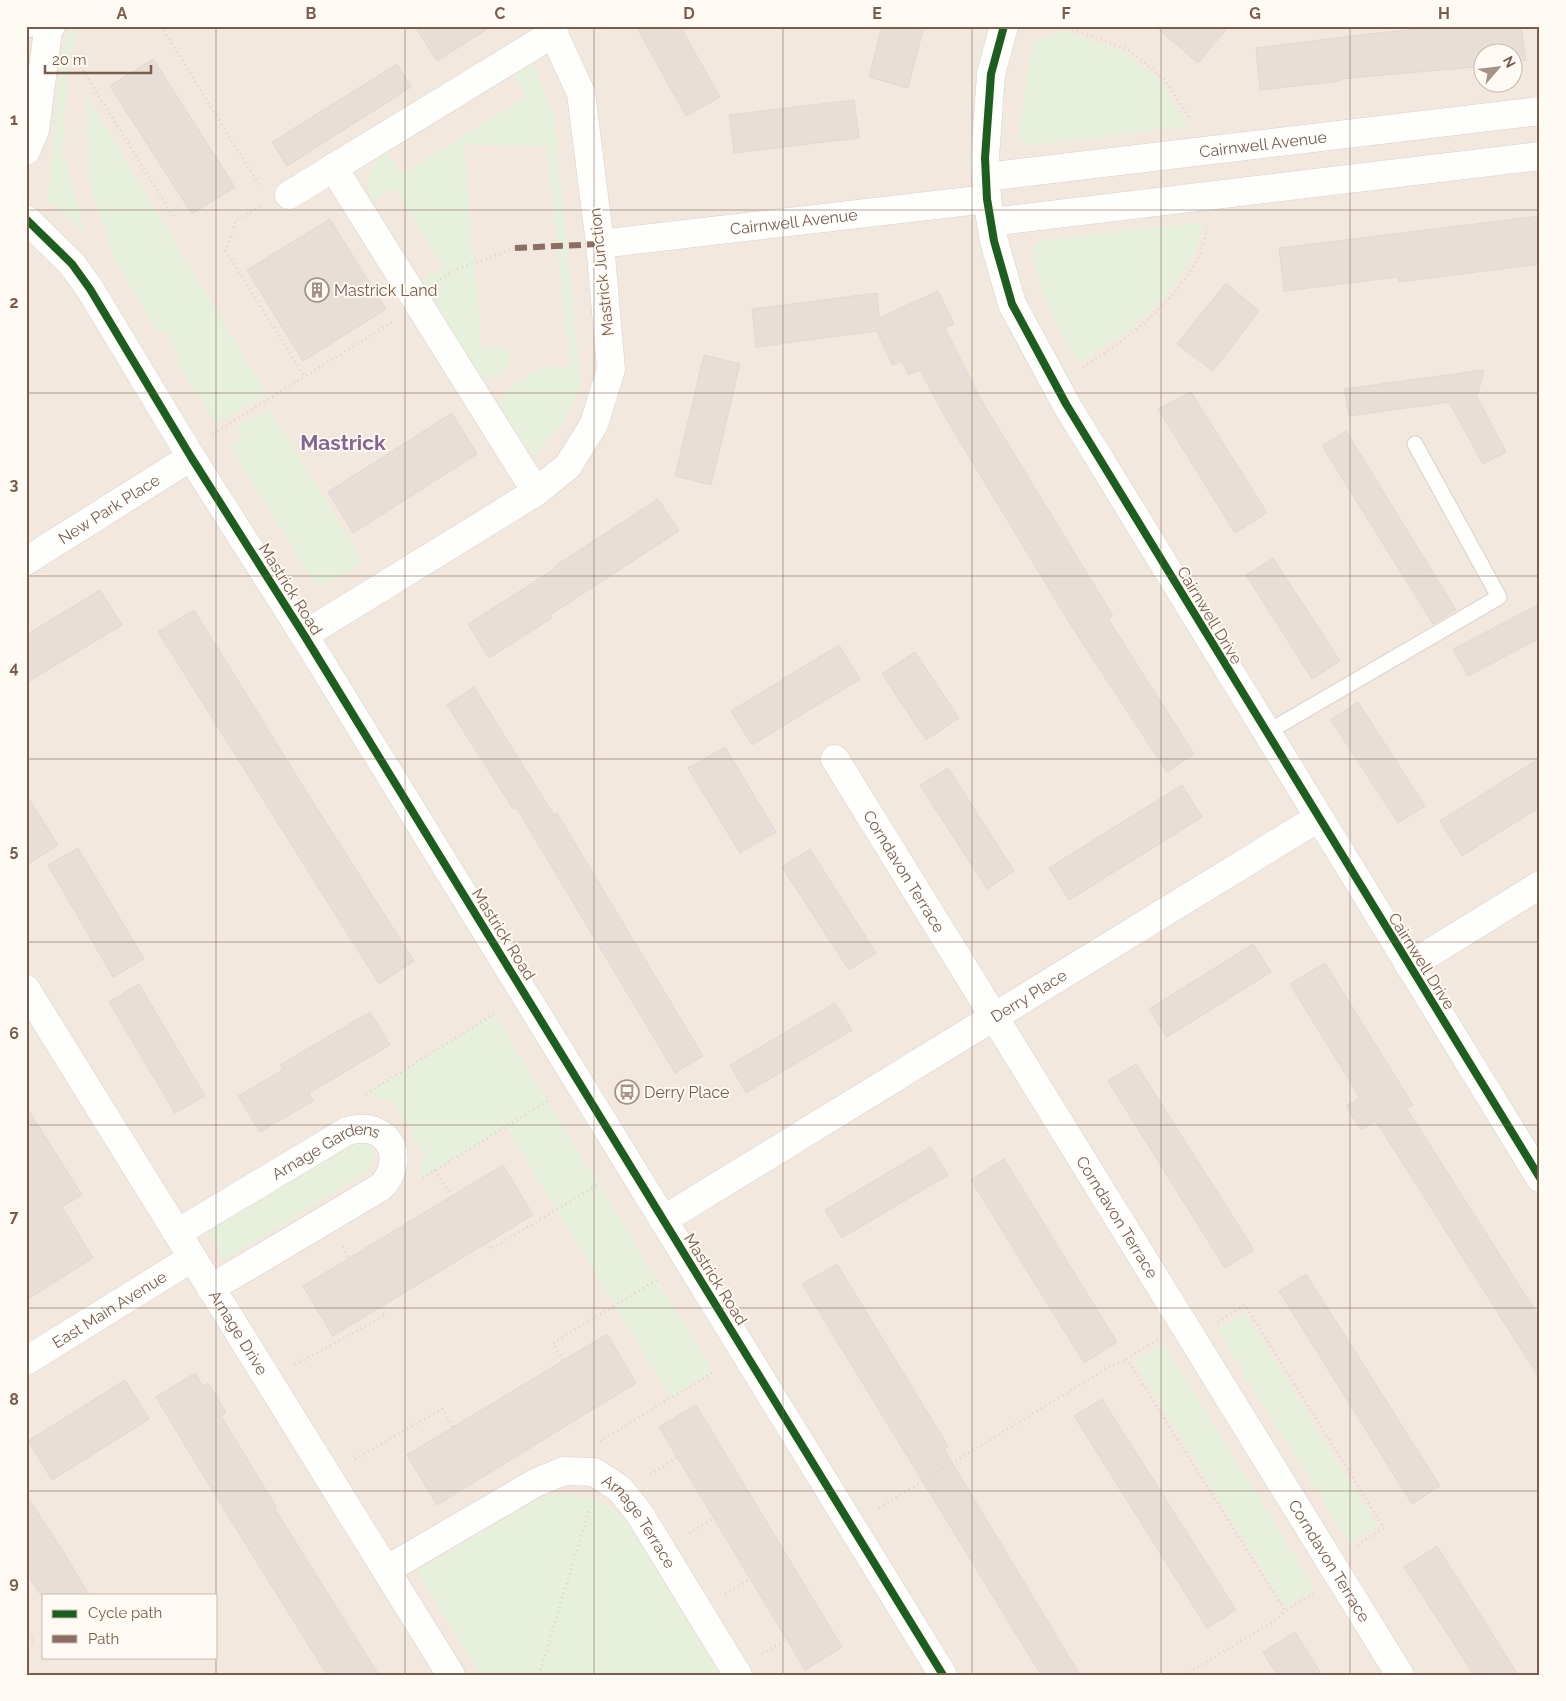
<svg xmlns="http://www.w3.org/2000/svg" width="1566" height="1701" font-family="Raleway,sans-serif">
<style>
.residential{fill:#f2e8de;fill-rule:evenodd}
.green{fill:#e7f0db}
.building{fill:#e6ded7;stroke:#e2d8d2}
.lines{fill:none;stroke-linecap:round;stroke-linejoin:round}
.lane-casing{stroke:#d7d1cb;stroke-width:17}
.street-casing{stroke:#d7d1cb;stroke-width:29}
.path{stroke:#dcd5d0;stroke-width:3;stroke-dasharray:1 4;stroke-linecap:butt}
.lane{stroke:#fefefd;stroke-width:15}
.street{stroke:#fefefd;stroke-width:28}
.quiet{stroke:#8d6e63;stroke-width:6;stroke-dasharray:12 6;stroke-linecap:butt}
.cycleway-casing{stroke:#fffaf3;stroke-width:11}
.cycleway{stroke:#1b5e20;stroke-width:8}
.grid{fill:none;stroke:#7a5c4d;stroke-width:1;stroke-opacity:0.55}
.labels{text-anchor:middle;stroke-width:4;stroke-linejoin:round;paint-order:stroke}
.street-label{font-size:16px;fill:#7a5c4d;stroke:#fffaf3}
.poi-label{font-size:16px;fill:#7a5c4d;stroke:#fffaf3;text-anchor:start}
.district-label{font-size:21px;font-weight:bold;fill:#846695;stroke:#fffaf3}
.neatline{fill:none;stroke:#7a5c4d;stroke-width:2}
.grid-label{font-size:16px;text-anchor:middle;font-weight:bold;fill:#7a5c4d}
</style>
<rect width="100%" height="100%" fill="#f9f5f0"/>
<path class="residential" d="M 26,26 L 1540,26 L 1540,1675 L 26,1675 ZM 1484,52 L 1514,52 L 1514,82 L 1484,82 ZM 44,1595 L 216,1595 L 216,1657 L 44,1657 Z"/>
<g class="green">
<polygon points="71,26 74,26 78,32 69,60 63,147 84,233 48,200 62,51"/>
<polygon points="1063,30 1124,52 1161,81 1188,126 1029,146 1017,140 1033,41"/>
<path d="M 534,64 L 554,115 L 581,383 L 565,420 L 535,456 L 522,445 L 500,409 L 502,394 L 539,368 L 570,366 L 546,147 L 464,144 L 482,350 L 508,347 L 511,360 L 499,376 L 478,377 L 418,282 L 443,267 L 395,188 L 371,202 C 365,178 369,168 386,151 L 401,174 L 526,97 L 513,74 Z"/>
<polygon points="86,94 267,394 216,425 177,364 180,357 165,331 157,331 114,259 88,179"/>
<polygon points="1203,222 1193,257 1164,299 1126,333 1079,364 1050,311 1030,252 1040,240"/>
<polygon points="269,408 364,562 329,583 315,584 229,446 242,438 236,428"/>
<polygon points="494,1014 714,1372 671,1398 506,1127 418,1181 424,1154 393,1102 366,1094"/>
<polygon points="362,1139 372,1147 375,1161 369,1170 224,1260 206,1230 350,1140"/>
<polygon points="1245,1312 1377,1526 1349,1543 1217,1330"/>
<polygon points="1163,1343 1315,1588 1285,1607 1134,1361"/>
<path d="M 568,1494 C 598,1498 609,1502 629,1525 L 720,1675 L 481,1675 L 417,1571 L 541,1497 Z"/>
</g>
<g class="building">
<polygon points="415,26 492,26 437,61"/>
<polygon points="636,26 680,26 720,97 686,116"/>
<polygon points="882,26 924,26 908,88 869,77"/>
<polygon points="1155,26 1229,26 1198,63"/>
<polygon points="1450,26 1521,26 1526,60 1514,61 1514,52 1484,52 1484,66 1340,79 1341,81 1260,90 1256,48 1367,34"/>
<polygon points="153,59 235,187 192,214 110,86"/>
<polygon points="397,64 411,87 287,166 272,142"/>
<polygon points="854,100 859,138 734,153 729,115"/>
<polygon points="1540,216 1540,264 1399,282 1398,277 1284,291 1279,248"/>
<polygon points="330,219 386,309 303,361 247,270"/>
<polygon points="1226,283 1259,311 1213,371 1177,344"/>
<polygon points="938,291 954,324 945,328 980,398 1113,616 1108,619 1194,754 1167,772 1072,627 948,422 920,370 908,375 902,361 892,365 877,331 756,347 752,309 877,293 879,318"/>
<polygon points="704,355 740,364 711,485 675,476"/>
<polygon points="1484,370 1477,397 1506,452 1483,464 1449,402 1349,416 1344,389"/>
<polygon points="1191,392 1267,513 1235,533 1158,409"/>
<polygon points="452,413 477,454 353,533 328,492"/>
<polygon points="1346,431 1456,610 1433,624 1322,446"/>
<polygon points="658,499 679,531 550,615 552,618 489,658 468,624 556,568 555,566"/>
<polygon points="1273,558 1340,661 1312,679 1246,575"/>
<polygon points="100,590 122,625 26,683 26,635"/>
<polygon points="1540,604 1540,638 1468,676 1453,649"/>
<polygon points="194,610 311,799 414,961 379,984 158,632"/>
<polygon points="839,645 860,679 752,745 731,711"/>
<polygon points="915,652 959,718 926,740 882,674"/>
<polygon points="474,687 554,815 557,813 703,1056 675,1073 516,807 513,809 447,705"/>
<polygon points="1358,702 1425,806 1398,823 1331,720"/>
<polygon points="725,747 776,832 740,853 688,768"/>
<polygon points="1540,758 1540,807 1462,856 1440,821"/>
<polygon points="948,768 1014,871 987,889 920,785"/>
<polygon points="1182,785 1202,817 1069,900 1049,868"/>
<polygon points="26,794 58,845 26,865"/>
<polygon points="78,848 144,959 113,977 48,865"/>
<polygon points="810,849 876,953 849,970 782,867"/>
<polygon points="1253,944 1271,972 1167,1037 1149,1009"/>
<polygon points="1325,963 1413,1105 1407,1109 1540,1318 1540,1379 1379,1126 1375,1121 1361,1130 1346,1106 1360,1098 1290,984"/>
<polygon points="139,984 205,1096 175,1113 109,1002"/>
<polygon points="835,1003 852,1030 746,1093 730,1065"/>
<polygon points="370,1012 390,1045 309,1093 313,1101 260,1132 238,1096 283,1070 280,1065"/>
<polygon points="1136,1064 1254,1250 1225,1268 1108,1081"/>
<polygon points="26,1106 82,1195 62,1207 93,1258 26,1300"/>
<polygon points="931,1147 948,1175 842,1238 825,1210"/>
<polygon points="1004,1159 1117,1342 1084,1363 971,1180"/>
<polygon points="503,1165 533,1215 333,1336 303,1286"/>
<polygon points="837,1264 948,1446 944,1449 1080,1675 1041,1675 802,1284"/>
<polygon points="1306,1274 1440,1486 1412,1504 1279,1291"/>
<polygon points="607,1334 636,1383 437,1505 407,1455"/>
<polygon points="195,1373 203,1386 208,1383 226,1412 221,1416 277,1508 275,1509 379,1675 327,1675 206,1480 156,1397"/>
<polygon points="125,1380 149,1419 52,1480 28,1441"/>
<polygon points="1102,1399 1236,1610 1207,1628 1074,1416"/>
<polygon points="696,1405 842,1647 805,1670 659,1427"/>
<polygon points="26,1495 63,1551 89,1595 41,1595 26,1573"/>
<polygon points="1437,1546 1473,1603 1518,1675 1474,1675 1404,1567"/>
<polygon points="1295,1632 1322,1675 1277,1675 1263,1652"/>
</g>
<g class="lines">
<g class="lane-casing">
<g id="lane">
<polyline points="26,29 48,30"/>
<polyline points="1266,733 1499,597 1415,444"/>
</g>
</g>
<g class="street-casing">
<g id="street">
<polyline points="1004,26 991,74 985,158 987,199 994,241 1012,304 1066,404 1540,1178"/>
<polyline points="26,151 35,130 48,30 51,26"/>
<polyline points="333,167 536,492"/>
<path id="s1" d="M 986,177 L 1540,111"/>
<polyline points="289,195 554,33"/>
<polyline points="26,219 72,264 90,289 191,457 304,635 943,1675"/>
<polyline points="991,222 1540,156"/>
<path id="s2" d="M 600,244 L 987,199"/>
<path id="s3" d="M 26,561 L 191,457"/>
<polyline points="304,635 536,492 568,466 594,424 611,369 600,244 581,93 550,26"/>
<path id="s4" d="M 835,759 L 1400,1675"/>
<polyline points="1409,966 1540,885"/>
<path id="s5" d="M 26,989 L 451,1675"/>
<path id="s6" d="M 663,1220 L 1318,818"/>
<path id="s7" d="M 177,1233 L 347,1131 C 387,1119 409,1157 381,1187 L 211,1288"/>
<path id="s8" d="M 26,1361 L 192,1258"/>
<path id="s9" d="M 386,1570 L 535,1483 L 564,1471 L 594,1472 L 620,1489 L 639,1513 L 738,1675"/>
</g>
</g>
<g class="path">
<polyline points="161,26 259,185"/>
<polyline points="1063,26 1127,49 1164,79 1191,120"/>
<polyline points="78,62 173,216"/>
<polyline points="260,206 236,220 226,251 305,377"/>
<polyline points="440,279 458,269 515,248"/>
<path d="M 1083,367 C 1128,338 1171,307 1198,258 C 1202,250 1204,238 1207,229"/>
<polyline points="213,434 392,322"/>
<polyline points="366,1094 494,1014"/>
<polyline points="435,1170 451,1196"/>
<polyline points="423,1178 547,1101"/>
<polyline points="487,1242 491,1249 599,1184"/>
<polyline points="343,1247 349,1258"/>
<polyline points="1218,1322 1245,1305 1384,1528 1357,1545"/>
<polyline points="1157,1340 1127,1359 1285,1611 1313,1594"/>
<polyline points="563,1360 553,1343 657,1280"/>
<polyline points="295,1365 385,1315 380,1307"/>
<polyline points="600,1441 714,1372"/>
<polyline points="355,1459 442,1409 453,1427"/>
<polyline points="650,1474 677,1458"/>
<polyline points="879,1508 1112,1365 1127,1359"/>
<polyline points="689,1533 714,1518"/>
<polyline points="725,1594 750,1579"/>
<polyline points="26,1630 34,1641 26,1646"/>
<polyline points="762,1654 787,1639"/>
<polyline points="539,1675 590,1507"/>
<polyline points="1185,1675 1274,1621 1285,1611"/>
</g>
<use href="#lane" class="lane"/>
<use href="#street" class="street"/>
<polyline class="quiet" points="515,248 600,244"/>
<g class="cycleway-casing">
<g id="cycleway">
<polyline points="1004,26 991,74 985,158 987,199 994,241 1012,304 1066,404 1540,1178"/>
<polyline points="26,219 72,264 90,289 191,457 304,635 943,1675"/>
</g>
</g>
<use href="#cycleway" class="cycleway"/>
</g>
<path class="grid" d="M 216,26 L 216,1675M 405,26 L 405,1675M 594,26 L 594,1675M 783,26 L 783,1675M 972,26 L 972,1675M 1161,26 L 1161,1675M 1350,26 L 1350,1675M 26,210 L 1540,210M 26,393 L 1540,393M 26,576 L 1540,576M 26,759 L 1540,759M 26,942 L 1540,942M 26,1125 L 1540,1125M 26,1308 L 1540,1308M 26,1491 L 1540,1491"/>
<defs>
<g id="building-ring" transform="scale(1.25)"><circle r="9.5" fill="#fffaf3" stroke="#a69286" stroke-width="1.5"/><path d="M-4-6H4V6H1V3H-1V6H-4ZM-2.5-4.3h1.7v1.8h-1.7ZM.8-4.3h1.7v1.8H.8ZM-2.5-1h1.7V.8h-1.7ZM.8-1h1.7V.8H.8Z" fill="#a69286"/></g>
<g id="bus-ring" transform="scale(1.25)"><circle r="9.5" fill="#fffaf3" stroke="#a69286" stroke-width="1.5"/><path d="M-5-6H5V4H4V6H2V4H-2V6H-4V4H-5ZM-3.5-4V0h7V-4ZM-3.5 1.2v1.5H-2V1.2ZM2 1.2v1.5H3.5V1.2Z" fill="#a69286"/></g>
</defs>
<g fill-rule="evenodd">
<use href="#building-ring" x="317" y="290"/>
<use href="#bus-ring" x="627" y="1092"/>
</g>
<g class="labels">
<g class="street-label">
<text dy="6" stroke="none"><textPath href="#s1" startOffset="279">Cairnwell Avenue</textPath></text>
<text dy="6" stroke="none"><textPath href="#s2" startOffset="195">Cairnwell Avenue</textPath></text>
<text transform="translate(601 272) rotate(-96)" y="6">Mastrick Junction</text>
<text dy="6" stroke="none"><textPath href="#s3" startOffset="98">New Park Place</textPath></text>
<text transform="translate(291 589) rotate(58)" y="6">Mastrick Road</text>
<text transform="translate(1210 615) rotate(59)" y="6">Cairnwell Drive</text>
<text dy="6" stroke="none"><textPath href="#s4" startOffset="132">Corndavon Terrace</textPath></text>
<text transform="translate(504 934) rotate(58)" y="6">Mastrick Road</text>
<text transform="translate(1422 961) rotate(58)" y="6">Cairnwell Drive</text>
<text dy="6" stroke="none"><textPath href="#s6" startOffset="429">Derry Place</textPath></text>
<text dy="6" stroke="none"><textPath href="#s7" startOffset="172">Arnage Gardens</textPath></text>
<text dy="6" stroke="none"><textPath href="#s4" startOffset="538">Corndavon Terrace</textPath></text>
<text transform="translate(716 1279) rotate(58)" y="6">Mastrick Road</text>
<text dy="6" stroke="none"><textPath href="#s8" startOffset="98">East Main Avenue</textPath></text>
<text dy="6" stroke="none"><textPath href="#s5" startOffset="404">Arnage Drive</textPath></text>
<text dy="6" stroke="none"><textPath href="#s9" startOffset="302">Arnage Terrace</textPath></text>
<text dy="6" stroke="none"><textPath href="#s4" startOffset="942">Corndavon Terrace</textPath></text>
</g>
<g class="poi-label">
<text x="334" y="296">Mastrick Land</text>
<text x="644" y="1098">Derry Place</text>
</g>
<g class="district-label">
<text x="343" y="450">Mastrick</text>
</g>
</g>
<rect width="1566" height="1701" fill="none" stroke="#fffaf3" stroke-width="55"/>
<rect x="42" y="1594" width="175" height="65" fill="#fffaf3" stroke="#cabbb1"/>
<rect x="52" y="1610" width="25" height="8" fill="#1b5e20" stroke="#cabbb1"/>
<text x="88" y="1618" font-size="15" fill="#7a5c4d">Cycle path</text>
<rect x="52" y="1635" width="25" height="8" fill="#8d6e63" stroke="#cabbb1"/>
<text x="88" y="1644" font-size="15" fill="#7a5c4d">Path</text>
<g transform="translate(1498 68) rotate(62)"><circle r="24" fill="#fffaf3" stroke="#cabbb1"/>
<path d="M0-4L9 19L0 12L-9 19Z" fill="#a69286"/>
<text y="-8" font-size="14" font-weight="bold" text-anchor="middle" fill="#7a5c4d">N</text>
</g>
<path d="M45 65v8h106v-8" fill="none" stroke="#7a5c4d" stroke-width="2.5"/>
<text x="52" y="65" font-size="15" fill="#7a5c4d" stroke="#fffaf3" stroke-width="4" paint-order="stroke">20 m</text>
<rect x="28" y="28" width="1510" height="1646" class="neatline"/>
<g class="grid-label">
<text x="122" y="19">A</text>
<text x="311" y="19">B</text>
<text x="500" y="19">C</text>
<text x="689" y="19">D</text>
<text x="877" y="19">E</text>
<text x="1066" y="19">F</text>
<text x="1255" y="19">G</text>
<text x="1444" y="19">H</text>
<text x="14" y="125">1</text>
<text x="14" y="308">2</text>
<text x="14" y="490">3</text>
<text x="14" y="673">4</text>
<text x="14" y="856">5</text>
<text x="14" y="1039">6</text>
<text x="14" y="1222">7</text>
<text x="14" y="1405">8</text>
<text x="14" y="1588">9</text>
</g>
</svg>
